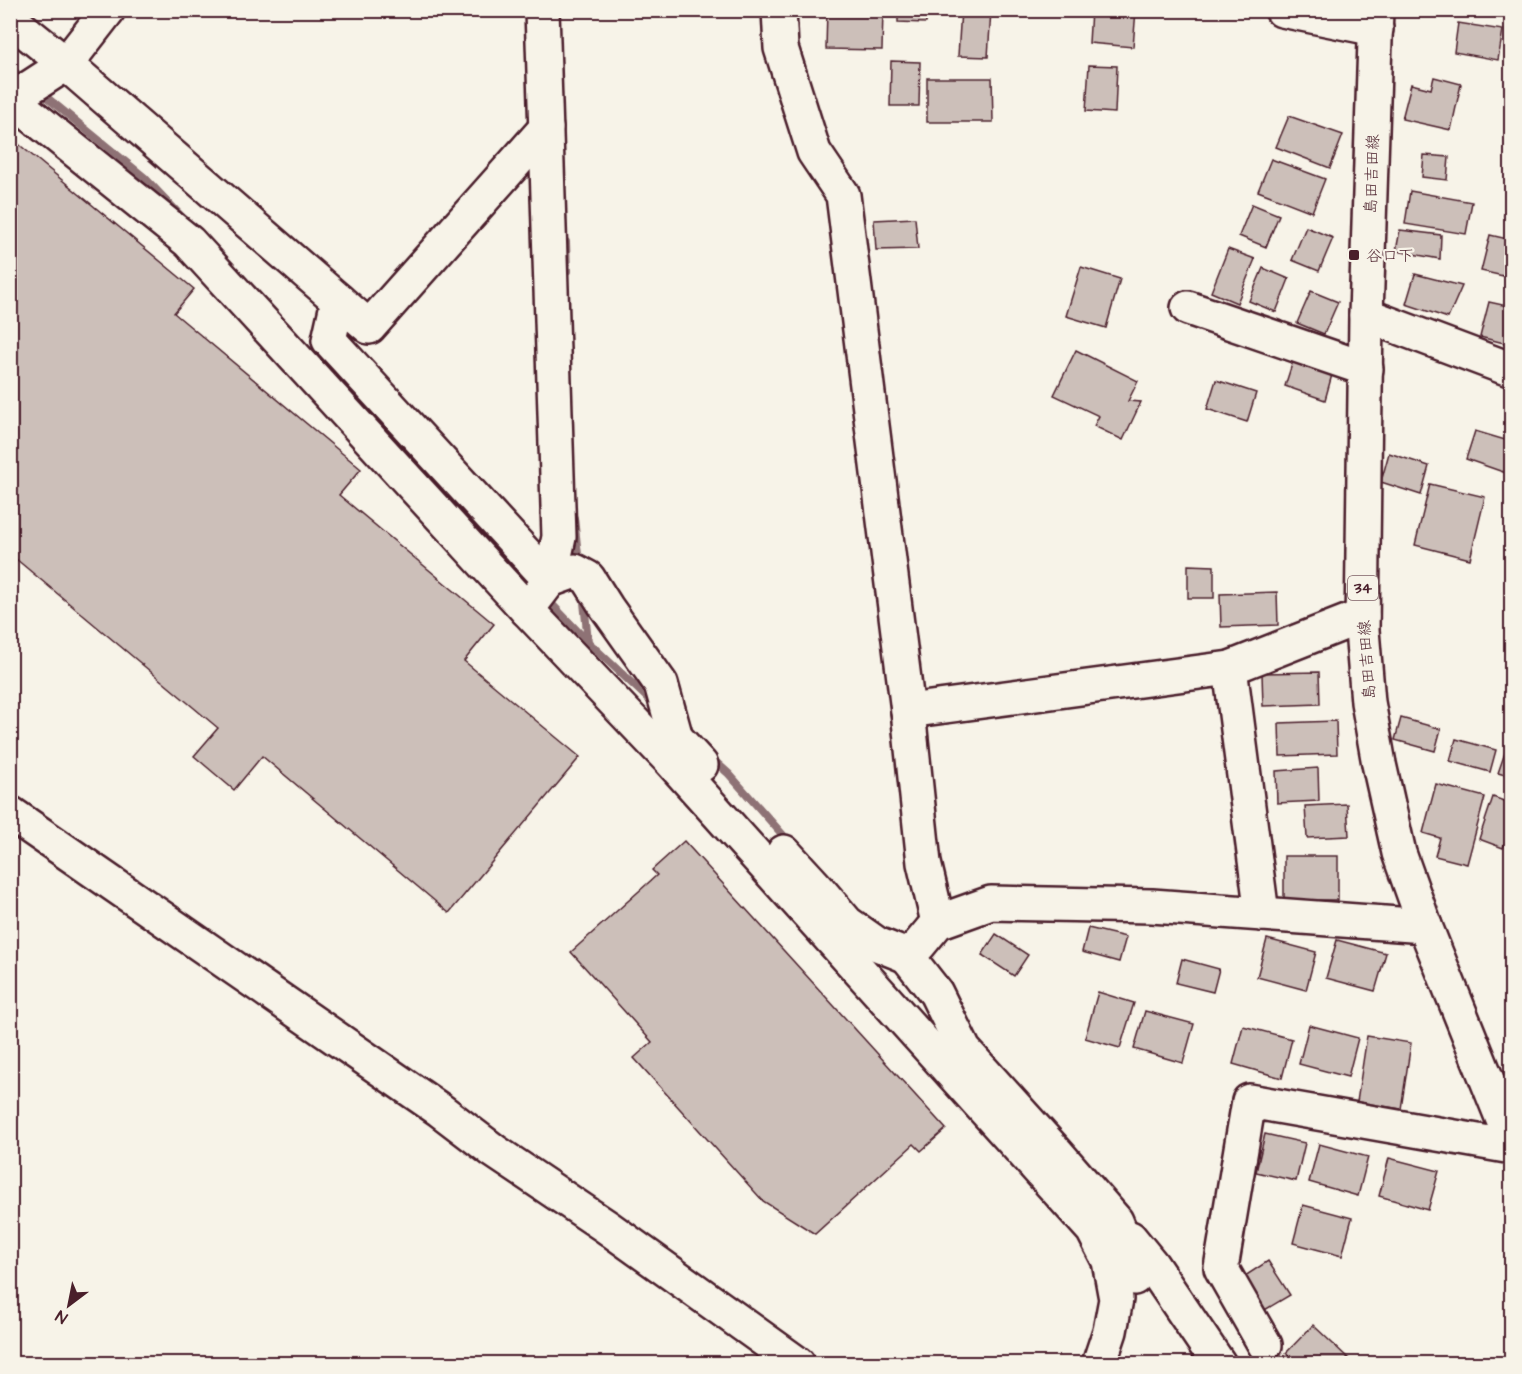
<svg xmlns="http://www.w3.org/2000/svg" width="1522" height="1374" font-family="'Architects Daughter','Klee One',sans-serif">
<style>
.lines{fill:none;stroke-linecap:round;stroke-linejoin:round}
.stream{stroke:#8e7275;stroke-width:8}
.building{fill:#ccbfb9;stroke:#4a1f2b;stroke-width:1.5}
.minor-casing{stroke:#4a1f2b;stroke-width:38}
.primary-casing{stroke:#4a1f2b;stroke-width:38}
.minor{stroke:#f7f3e8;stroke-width:33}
.primary{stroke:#f7f3e8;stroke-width:33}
.poi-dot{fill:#4a1f2b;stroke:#f7f3e8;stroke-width:2}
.labels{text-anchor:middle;stroke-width:4.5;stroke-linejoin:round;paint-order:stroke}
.shield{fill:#f7f3e8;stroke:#7e5f64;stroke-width:1.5}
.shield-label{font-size:15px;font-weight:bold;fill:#4a1f2b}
.street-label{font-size:16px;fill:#4a1f2b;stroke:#f7f3e8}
.poi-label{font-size:16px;fill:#4a1f2b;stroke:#f7f3e8;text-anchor:start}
</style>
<rect width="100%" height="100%" fill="#f7f3e8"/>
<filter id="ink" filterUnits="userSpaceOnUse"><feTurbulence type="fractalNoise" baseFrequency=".0167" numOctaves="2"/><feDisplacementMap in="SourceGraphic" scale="12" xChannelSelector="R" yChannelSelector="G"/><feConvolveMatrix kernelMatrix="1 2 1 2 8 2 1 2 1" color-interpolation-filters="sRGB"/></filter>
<g filter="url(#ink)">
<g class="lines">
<g class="stream">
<polyline points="10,68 26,81"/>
<polyline points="39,91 144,177 182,217"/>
<polyline points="566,242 567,271"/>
<polyline points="338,380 497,547"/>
<polyline points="574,518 579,564"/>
<polyline points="583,592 588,642"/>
<polyline points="545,597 588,642 656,706"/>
<polyline points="709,756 729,774 790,843"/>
</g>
</g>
<g class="building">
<polygon points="827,10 883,10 882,50 826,49"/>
<polygon points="898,10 927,10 926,23 898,22"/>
<polygon points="961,10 991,10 988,57 958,56"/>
<polygon points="1091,10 1136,10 1133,47 1089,43"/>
<polygon points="1458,23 1503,30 1498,60 1454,52"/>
<polygon points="891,61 920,62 919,106 890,106"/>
<polygon points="1089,65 1117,66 1115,113 1086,111"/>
<polygon points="1434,77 1461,84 1451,130 1402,119 1411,84 1431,89"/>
<polygon points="927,78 992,78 993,122 927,122"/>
<polygon points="1289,116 1343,135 1330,168 1276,147"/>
<polygon points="10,137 194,289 174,313 361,469 339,495 494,624 464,661 580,757 449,913 262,756 234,790 194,756 218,728 10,554"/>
<polygon points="1424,155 1449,157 1447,180 1422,177"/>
<polygon points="1271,159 1325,179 1312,212 1258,191"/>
<polygon points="1511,189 1512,189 1512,218 1504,216"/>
<polygon points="1410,191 1472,202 1466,234 1405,224"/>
<polygon points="1252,204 1279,215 1266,247 1239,236"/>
<polygon points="915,218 918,249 876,250 874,220"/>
<polygon points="1306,227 1333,238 1319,271 1292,260"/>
<polygon points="1400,230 1441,235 1440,259 1396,251"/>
<polygon points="1490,235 1512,240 1512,278 1481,271"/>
<polygon points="1228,249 1255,259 1237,303 1211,292"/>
<polygon points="1081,267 1120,279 1106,328 1066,316"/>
<polygon points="1263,268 1289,279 1276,312 1249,301"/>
<polygon points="1415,274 1462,286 1448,318 1406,304"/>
<polygon points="1311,291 1338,302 1324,334 1297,323"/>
<polygon points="1489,302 1512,307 1512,345 1480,337"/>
<polygon points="1076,350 1138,381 1128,401 1141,402 1123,440 1094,426 1099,416 1054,395"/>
<polygon points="1294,358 1333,371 1325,400 1285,386"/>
<polygon points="1216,380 1256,393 1247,422 1207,409"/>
<polygon points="1475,431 1512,442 1512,453 1506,473 1466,459"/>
<polygon points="1389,453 1429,466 1421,495 1381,482"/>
<polygon points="1430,484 1485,497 1470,559 1415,545"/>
<polygon points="1188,565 1214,566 1214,598 1188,598"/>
<polygon points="1277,592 1278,625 1221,627 1220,594"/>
<polygon points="1319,672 1320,704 1263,706 1262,673"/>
<polygon points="1401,718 1441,729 1435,751 1395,740"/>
<polygon points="1336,721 1337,754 1280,756 1279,723"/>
<polygon points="1456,739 1496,750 1490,772 1450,761"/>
<polygon points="1506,750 1512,752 1512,777 1498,773"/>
<polygon points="1318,768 1319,801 1277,803 1276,771"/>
<polygon points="1436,784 1485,797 1467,864 1435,856 1440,838 1423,833"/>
<polygon points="1493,797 1512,804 1512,823 1503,848 1479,839"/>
<polygon points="1347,804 1349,836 1307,838 1305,806"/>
<polygon points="684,841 946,1129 921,1151 914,1144 815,1234 763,1201 634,1058 652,1042 571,952 657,875 652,870"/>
<rect x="1284" y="856" width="54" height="44"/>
<polygon points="1088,928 1126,937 1119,962 1082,952"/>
<polygon points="996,934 1028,955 1014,976 982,955"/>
<polygon points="1267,939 1316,952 1306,990 1257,977"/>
<polygon points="1337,940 1386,953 1375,991 1326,978"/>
<polygon points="1182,959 1219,969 1213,992 1176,983"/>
<polygon points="1098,992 1134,1003 1120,1048 1085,1038"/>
<polygon points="1145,1011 1194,1024 1183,1063 1134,1049"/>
<polygon points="1309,1025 1358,1038 1348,1077 1299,1064"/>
<polygon points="1243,1026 1292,1039 1282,1078 1233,1064"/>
<polygon points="1367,1036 1411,1043 1401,1109 1357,1102"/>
<polygon points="1265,1134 1305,1143 1296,1181 1256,1172"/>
<polygon points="1319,1144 1368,1157 1358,1196 1309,1182"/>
<polygon points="1389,1158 1439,1171 1428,1210 1379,1196"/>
<polygon points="1303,1205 1352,1218 1342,1256 1293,1243"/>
<polygon points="1268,1261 1290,1295 1263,1311 1242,1278"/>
<polygon points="1313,1325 1350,1360 1346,1364 1297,1364 1286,1353"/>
</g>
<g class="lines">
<g class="minor-casing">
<g id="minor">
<polyline points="542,10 559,537 550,580"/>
<polyline points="779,10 781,48 814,152 843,195 908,711"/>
<polyline points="1282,10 1376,29"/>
<polyline points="10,19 66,64 108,10"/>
<polyline points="10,98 189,242 527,610 669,759 1093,1230 1109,1261 1116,1299 1110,1331 1099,1364"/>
<polyline points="12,99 66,64 338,300"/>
<polyline points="1188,308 1366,369"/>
<polyline points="1366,315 1512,370"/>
<polyline points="550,580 575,571 588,578 607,608 661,684 676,738 701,765"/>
<polyline points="527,610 550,580 329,340 338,300 369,327 546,128"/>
<polyline points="1230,668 1262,914"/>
<polyline points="10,813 440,1110 494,1151 607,1227 798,1364"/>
<polyline points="784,852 818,889 847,923 877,944 907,956"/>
<polyline points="938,922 924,863 908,711 1230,668 1362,616"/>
<polyline points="1130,1238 1152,1265 1219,1364"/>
<polyline points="1134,1278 1133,1262 1116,1221 1057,1153 964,1050 936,993 907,956 919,945 938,922 991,903 1152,906 1425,926"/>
<polyline points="1265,1345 1221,1268 1249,1101 1512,1147"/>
</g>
</g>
<g class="primary-casing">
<polyline id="primary" points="1376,10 1366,315 1362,630 1368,702 1379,764 1399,853 1425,926 1512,1142"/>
</g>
<use href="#minor" class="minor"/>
<use href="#primary" class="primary"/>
</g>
</g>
<rect class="poi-dot" x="1348" y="249" width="12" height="12" rx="3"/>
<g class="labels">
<rect class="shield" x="1348" y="576" width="30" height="24" rx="4.5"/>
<g class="shield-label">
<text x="1363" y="593">34</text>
</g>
<g class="street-label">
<text transform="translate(1371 174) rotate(-88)" y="6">島田吉田線</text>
<text transform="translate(1366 660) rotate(-94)" y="6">島田吉田線</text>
</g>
<g class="poi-label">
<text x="1366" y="261">谷口下</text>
</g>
</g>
<rect width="1522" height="1374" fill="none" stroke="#f7f3e8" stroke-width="36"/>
<rect x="18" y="18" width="1486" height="1338" fill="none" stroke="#4a1f2b" stroke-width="2" filter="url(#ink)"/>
<g transform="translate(69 1305) rotate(212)" stroke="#f7f3e8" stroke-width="4.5" paint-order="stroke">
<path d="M0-4.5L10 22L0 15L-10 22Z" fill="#4a1f2b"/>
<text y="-9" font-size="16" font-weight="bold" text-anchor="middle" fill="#4a1f2b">N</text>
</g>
</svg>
